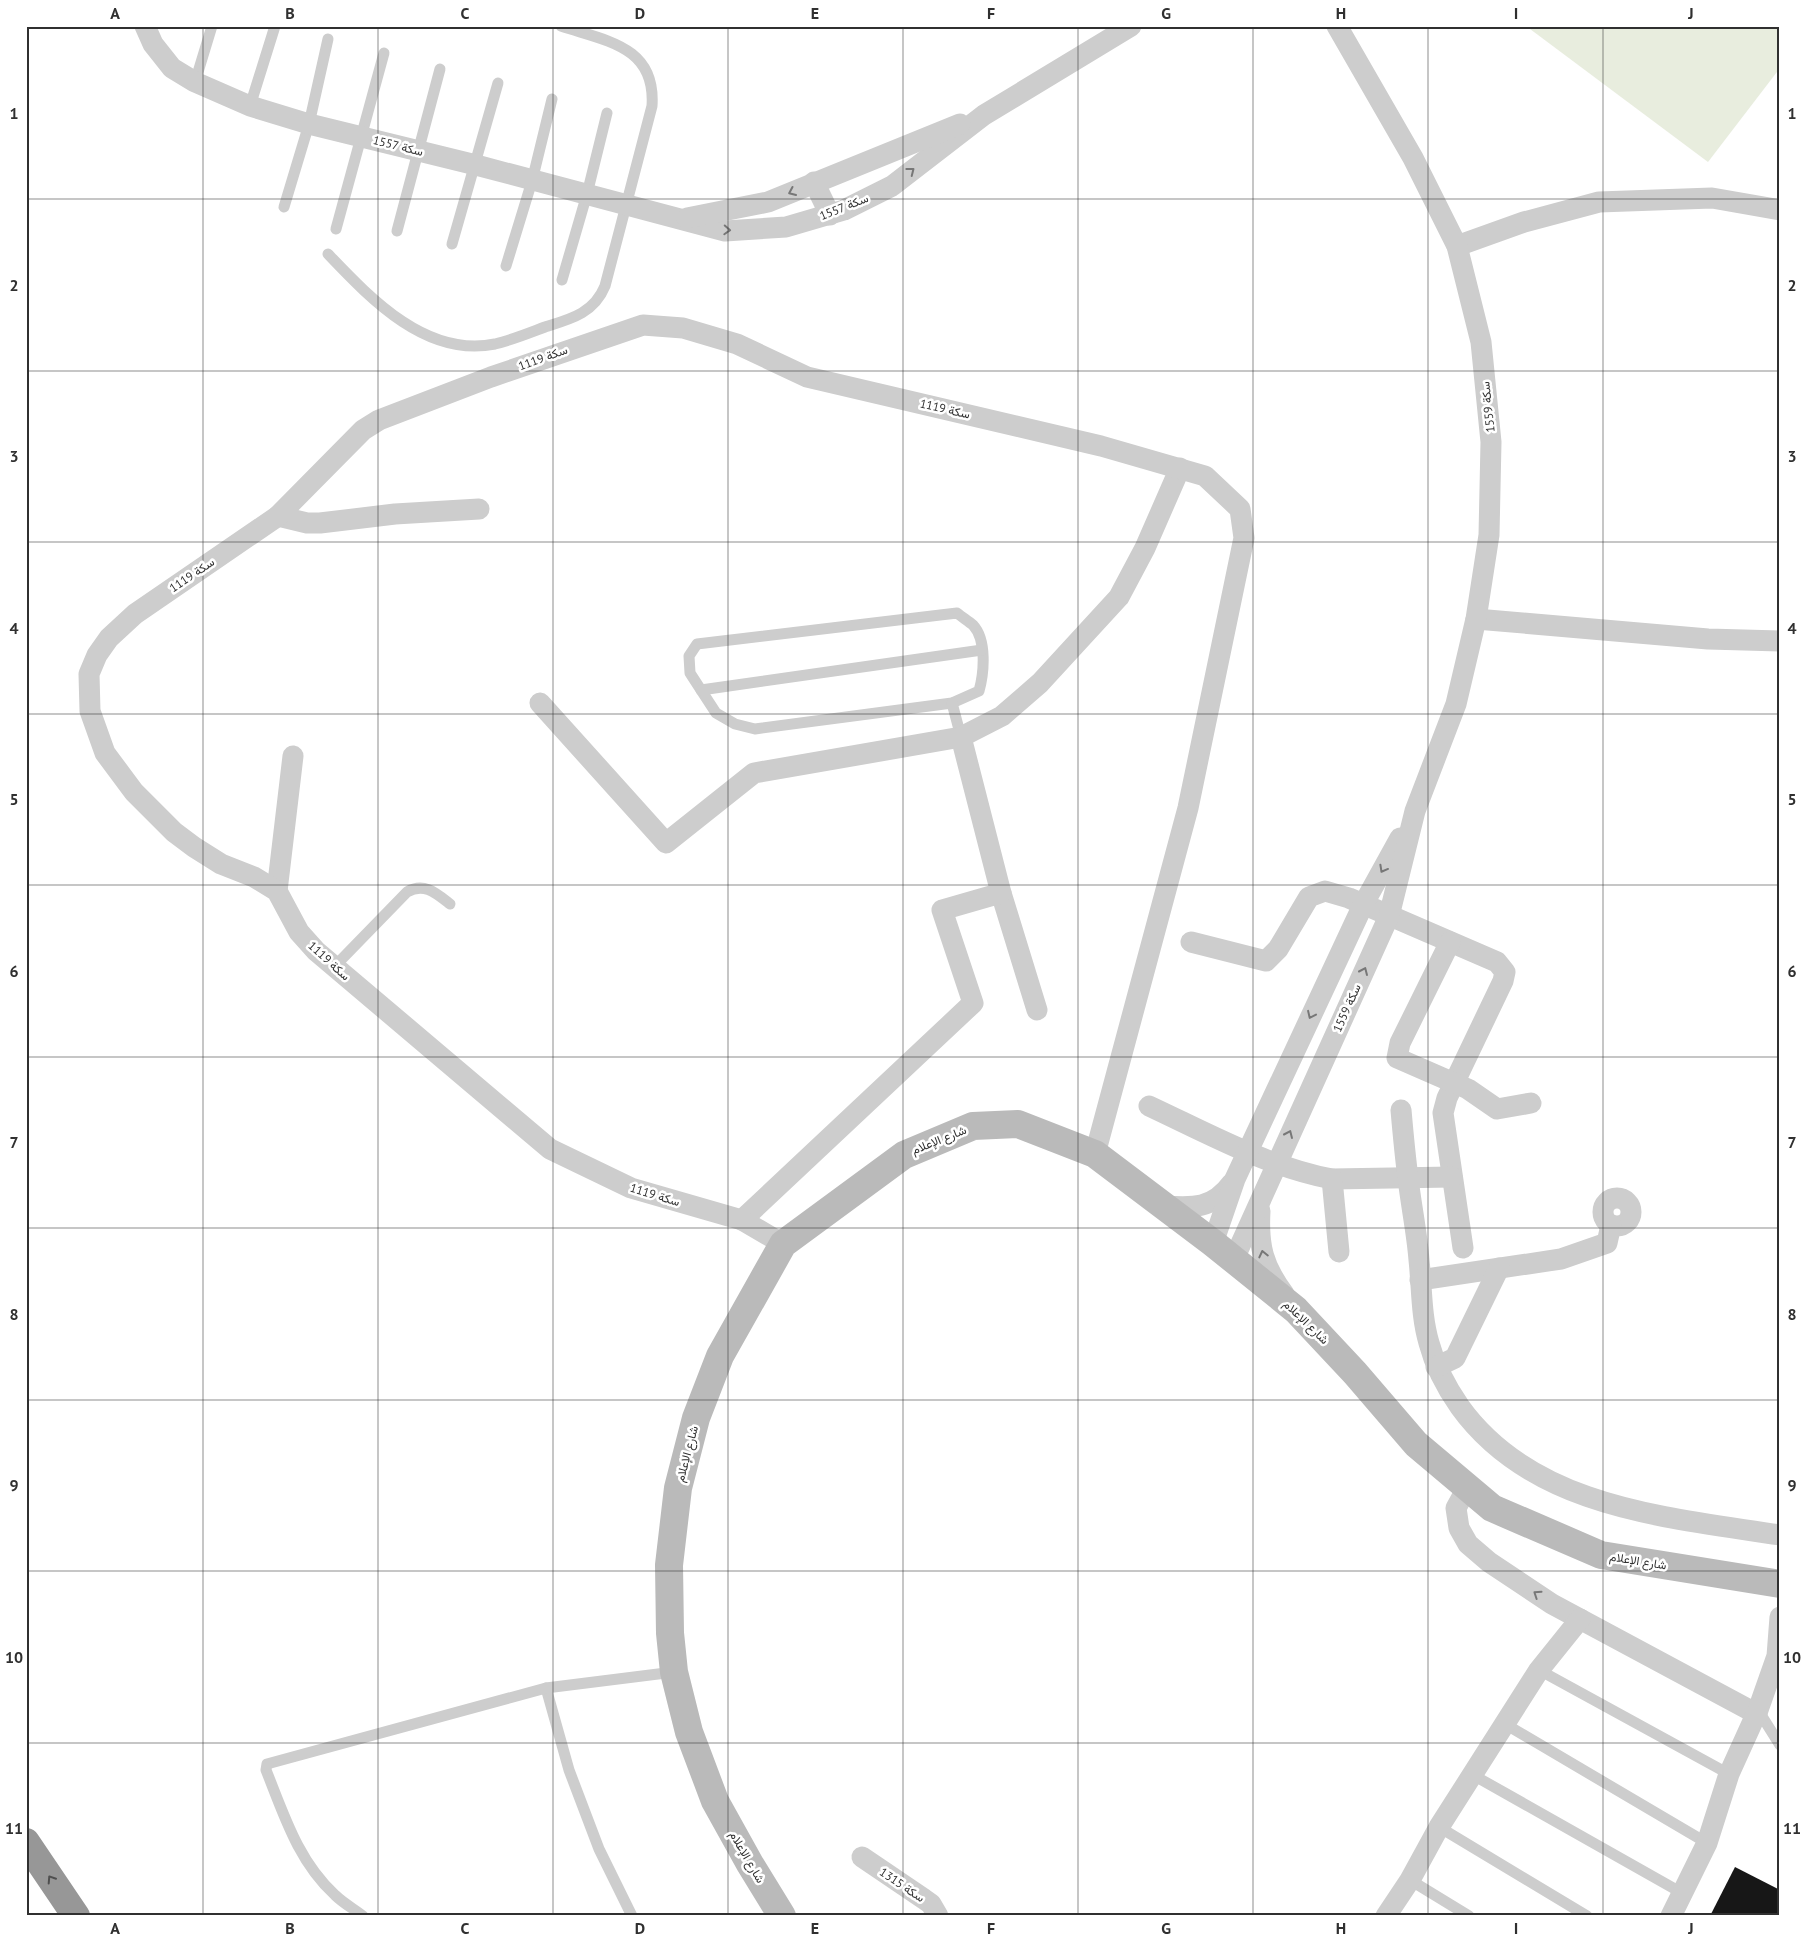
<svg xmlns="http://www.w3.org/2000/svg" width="1806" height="1942" font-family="'PT Sans',Vazirmatn,sans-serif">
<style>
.green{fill:#e8edde}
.building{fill:#171717}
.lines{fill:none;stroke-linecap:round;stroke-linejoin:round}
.service{stroke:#cdcdcd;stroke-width:11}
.minor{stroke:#cdcdcd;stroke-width:21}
.secondary{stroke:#bababa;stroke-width:28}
.motorway{stroke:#979797;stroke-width:28}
.oneway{stroke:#777}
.oneway2{stroke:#4f4f4f}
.grid{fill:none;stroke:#303030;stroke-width:1;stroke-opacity:0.55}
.labels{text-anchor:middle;stroke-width:5;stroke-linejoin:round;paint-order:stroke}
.street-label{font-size:12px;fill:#303030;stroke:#fff}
.neatline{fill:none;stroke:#303030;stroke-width:2}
.grid-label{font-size:16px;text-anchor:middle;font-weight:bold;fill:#303030}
</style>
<rect width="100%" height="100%" fill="#fff"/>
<polygon class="green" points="1526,26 1780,26 1780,68 1708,162"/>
<polygon class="building" points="1735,1867 1780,1890 1780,1916 1710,1916"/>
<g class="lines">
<g class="service">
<polyline points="195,82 212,26"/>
<polyline points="250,106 275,26"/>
<polyline points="284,207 309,124 328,39"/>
<polyline points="336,229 384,53"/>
<polyline points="397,231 440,69"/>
<polyline points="452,244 498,83"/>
<path d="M 328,254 C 370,298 426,358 495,344 C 512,340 529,333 545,327 C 571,319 594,313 605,286 L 652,106 C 656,46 606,41 561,26"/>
<polyline points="506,266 532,181 552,99"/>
<polyline points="562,280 587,194 607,113"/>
<path d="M 957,613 C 962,617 968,621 973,625 C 987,640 984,673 979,691 L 952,703 L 755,729 L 735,724 L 716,713 L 701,690 L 690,673 L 689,656 L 697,644 Z"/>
<polyline points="701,690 982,650"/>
<polyline points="952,703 961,737"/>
<path d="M 335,966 L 407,892 C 424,882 436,893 450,904"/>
<polyline points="1539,1670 1729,1774"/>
<polyline points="546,1688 569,1770 599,1849 632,1916"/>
<polyline points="1758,1710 1780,1745"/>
<polyline points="1505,1724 1707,1843"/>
<polyline points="1473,1775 1682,1893"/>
<polyline points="1439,1827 1587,1916"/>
<polyline points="1410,1880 1469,1916"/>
<path d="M 363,1916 C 354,1909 343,1903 335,1895 C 298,1861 284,1815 266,1770 L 267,1764 L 546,1688 L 674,1672"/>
</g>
<g class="minor">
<polyline points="145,26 153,44 172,68 195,82 250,106 309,124 476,165 725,231 786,227 844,210 892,186 984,115 1131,26"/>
<polyline points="814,182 830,215"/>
<polyline points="687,218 768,202 960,124"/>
<polyline points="1457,246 1524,222 1599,202 1712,198 1780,210"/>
<polyline points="278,516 307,523 320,523 395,514 479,509"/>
<polyline points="1476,619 1708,639 1780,641"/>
<polyline points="540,703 666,843 754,773 961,737"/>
<polyline points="277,891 293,756"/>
<polyline points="1001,893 1037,1010"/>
<polyline points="1191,942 1266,961 1278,949 1309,897 1325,891 1349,898 1497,962 1505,972 1503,981 1447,1098 1443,1113 1463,1248"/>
<polyline points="1450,942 1400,1043 1397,1058 1468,1089 1497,1109 1531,1103"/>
<path d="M 1149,1106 C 1207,1133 1268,1167 1332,1179 L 1452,1177"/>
<path d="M 1401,1110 C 1403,1133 1405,1155 1408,1178 C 1411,1205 1417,1233 1419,1260 C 1422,1288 1421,1316 1429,1343 C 1435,1366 1446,1387 1460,1407 C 1533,1508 1666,1517 1780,1535"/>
<polyline points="1332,1179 1339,1252"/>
<circle cx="1617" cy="1212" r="14"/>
<path d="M 1164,1206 C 1193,1208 1213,1209 1232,1183"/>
<path d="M 1260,1211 C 1258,1246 1263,1266 1284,1294"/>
<polyline points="742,1220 973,1003 942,910 1001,893 961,737 1002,716 1040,683 1119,597 1145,548 1180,468"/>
<polyline points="1213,1243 1235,1179 1248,1151 1363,905 1400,838"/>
<polyline points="783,1244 742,1220 631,1188 550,1149 316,951 299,932 277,891 254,877 221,864 194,847 174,832 134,792 105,753 90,711 89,674 97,655 109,638 135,614 278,516 363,430 379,420 491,377 643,325 683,328 737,344 807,377 1101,446 1205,476 1240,509 1244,538 1188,808 1095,1154"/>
<polyline points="1234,1259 1389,916 1415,811 1456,704 1476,619 1489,535 1491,442 1481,342 1457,246 1413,158 1337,26"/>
<polyline points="1420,1280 1561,1259 1607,1243 1611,1225"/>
<polyline points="1436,1367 1455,1358 1499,1268"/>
<polyline points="1467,1488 1456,1508 1459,1528 1468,1544 1489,1562 1552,1604 1757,1714"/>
<polyline points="862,1857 924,1899 931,1904 938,1916"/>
<polyline points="1386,1916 1410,1880 1439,1827 1539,1670 1580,1619"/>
<polyline points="1671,1916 1707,1843 1729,1774 1758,1710 1777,1656 1780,1617"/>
</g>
<polyline class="secondary" points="782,1916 750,1864 715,1801 689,1732 674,1672 670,1633 669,1565 678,1488 696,1418 720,1356 783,1244 904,1155 973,1126 1018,1124 1095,1154 1213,1243 1296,1310 1355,1373 1416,1444 1492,1508 1601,1555 1780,1584"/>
<polyline class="motorway" points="26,1842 76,1916"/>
</g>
<defs><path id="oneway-chevron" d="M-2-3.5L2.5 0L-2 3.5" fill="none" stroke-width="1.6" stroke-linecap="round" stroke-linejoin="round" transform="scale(1.25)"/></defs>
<g class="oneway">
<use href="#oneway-chevron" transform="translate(911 171) rotate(-38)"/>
<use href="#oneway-chevron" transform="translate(792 192) rotate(156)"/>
<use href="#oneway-chevron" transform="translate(727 230) rotate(3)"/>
<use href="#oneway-chevron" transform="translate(1383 869) rotate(119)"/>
<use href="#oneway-chevron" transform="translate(1364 971) rotate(-66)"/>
<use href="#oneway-chevron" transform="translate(1311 1015) rotate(115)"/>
<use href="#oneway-chevron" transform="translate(1289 1134) rotate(-66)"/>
<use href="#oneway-chevron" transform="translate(1263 1254) rotate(-103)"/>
<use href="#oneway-chevron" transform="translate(1537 1594) rotate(-146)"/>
</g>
<use class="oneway2" href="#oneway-chevron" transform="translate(51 1879) rotate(-123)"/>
<path class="grid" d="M 203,26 L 203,1916M 378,26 L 378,1916M 553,26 L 553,1916M 728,26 L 728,1916M 903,26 L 903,1916M 1078,26 L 1078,1916M 1253,26 L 1253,1916M 1428,26 L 1428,1916M 1603,26 L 1603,1916M 26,199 L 1780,199M 26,371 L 1780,371M 26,542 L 1780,542M 26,714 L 1780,714M 26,885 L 1780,885M 26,1057 L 1780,1057M 26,1228 L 1780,1228M 26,1400 L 1780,1400M 26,1571 L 1780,1571M 26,1743 L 1780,1743"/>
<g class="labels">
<g class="street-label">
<text transform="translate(398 146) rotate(14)" y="4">سكة 1557</text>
<text transform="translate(844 207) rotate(-22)" y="4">سكة 1557</text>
<text transform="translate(543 358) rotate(-20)" y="4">سكة 1119</text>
<text transform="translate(1488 407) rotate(-96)" y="4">سكة 1559</text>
<text transform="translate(945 409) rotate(13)" y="4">سكة 1119</text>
<text transform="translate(192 575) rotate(-34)" y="4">سكة 1119</text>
<text transform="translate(329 961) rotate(42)" y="4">سكة 1119</text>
<text transform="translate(1347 1008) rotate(-66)" y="4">سكة 1559</text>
<text transform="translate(939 1140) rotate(-22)" y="4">شارع الإعلام</text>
<text transform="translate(655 1195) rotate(17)" y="4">سكة 1119</text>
<text transform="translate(1306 1322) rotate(44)" y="4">شارع الإعلام</text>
<text transform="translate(687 1454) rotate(-75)" y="4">شارع الإعلام</text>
<text transform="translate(1638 1561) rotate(9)" y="4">شارع الإعلام</text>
<text transform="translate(747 1857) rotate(60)" y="4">شارع الإعلام</text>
<text transform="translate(902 1885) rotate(34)" y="4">سكة 1315</text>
</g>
</g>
<rect width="1806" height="1942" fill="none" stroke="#ffffff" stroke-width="55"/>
<rect x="28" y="28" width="1750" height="1886" class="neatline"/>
<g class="grid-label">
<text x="115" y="19">A</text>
<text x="290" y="19">B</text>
<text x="465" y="19">C</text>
<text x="640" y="19">D</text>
<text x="815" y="19">E</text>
<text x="991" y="19">F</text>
<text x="1166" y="19">G</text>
<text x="1341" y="19">H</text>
<text x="1516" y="19">I</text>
<text x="1691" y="19">J</text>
<text x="14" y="119">1</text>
<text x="1792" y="119">1</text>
<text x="14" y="291">2</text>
<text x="1792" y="291">2</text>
<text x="14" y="462">3</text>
<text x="1792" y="462">3</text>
<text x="14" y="634">4</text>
<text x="1792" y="634">4</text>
<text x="14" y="805">5</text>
<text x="1792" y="805">5</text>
<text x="14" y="977">6</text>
<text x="1792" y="977">6</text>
<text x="14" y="1148">7</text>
<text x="1792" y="1148">7</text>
<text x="14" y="1320">8</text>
<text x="1792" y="1320">8</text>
<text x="14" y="1491">9</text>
<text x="1792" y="1491">9</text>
<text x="14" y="1663">10</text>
<text x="1792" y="1663">10</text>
<text x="14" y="1834">11</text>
<text x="1792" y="1834">11</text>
<text x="115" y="1934">A</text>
<text x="290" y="1934">B</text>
<text x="465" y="1934">C</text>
<text x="640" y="1934">D</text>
<text x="815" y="1934">E</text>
<text x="991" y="1934">F</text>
<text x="1166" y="1934">G</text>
<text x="1341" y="1934">H</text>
<text x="1516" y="1934">I</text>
<text x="1691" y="1934">J</text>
</g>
</svg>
